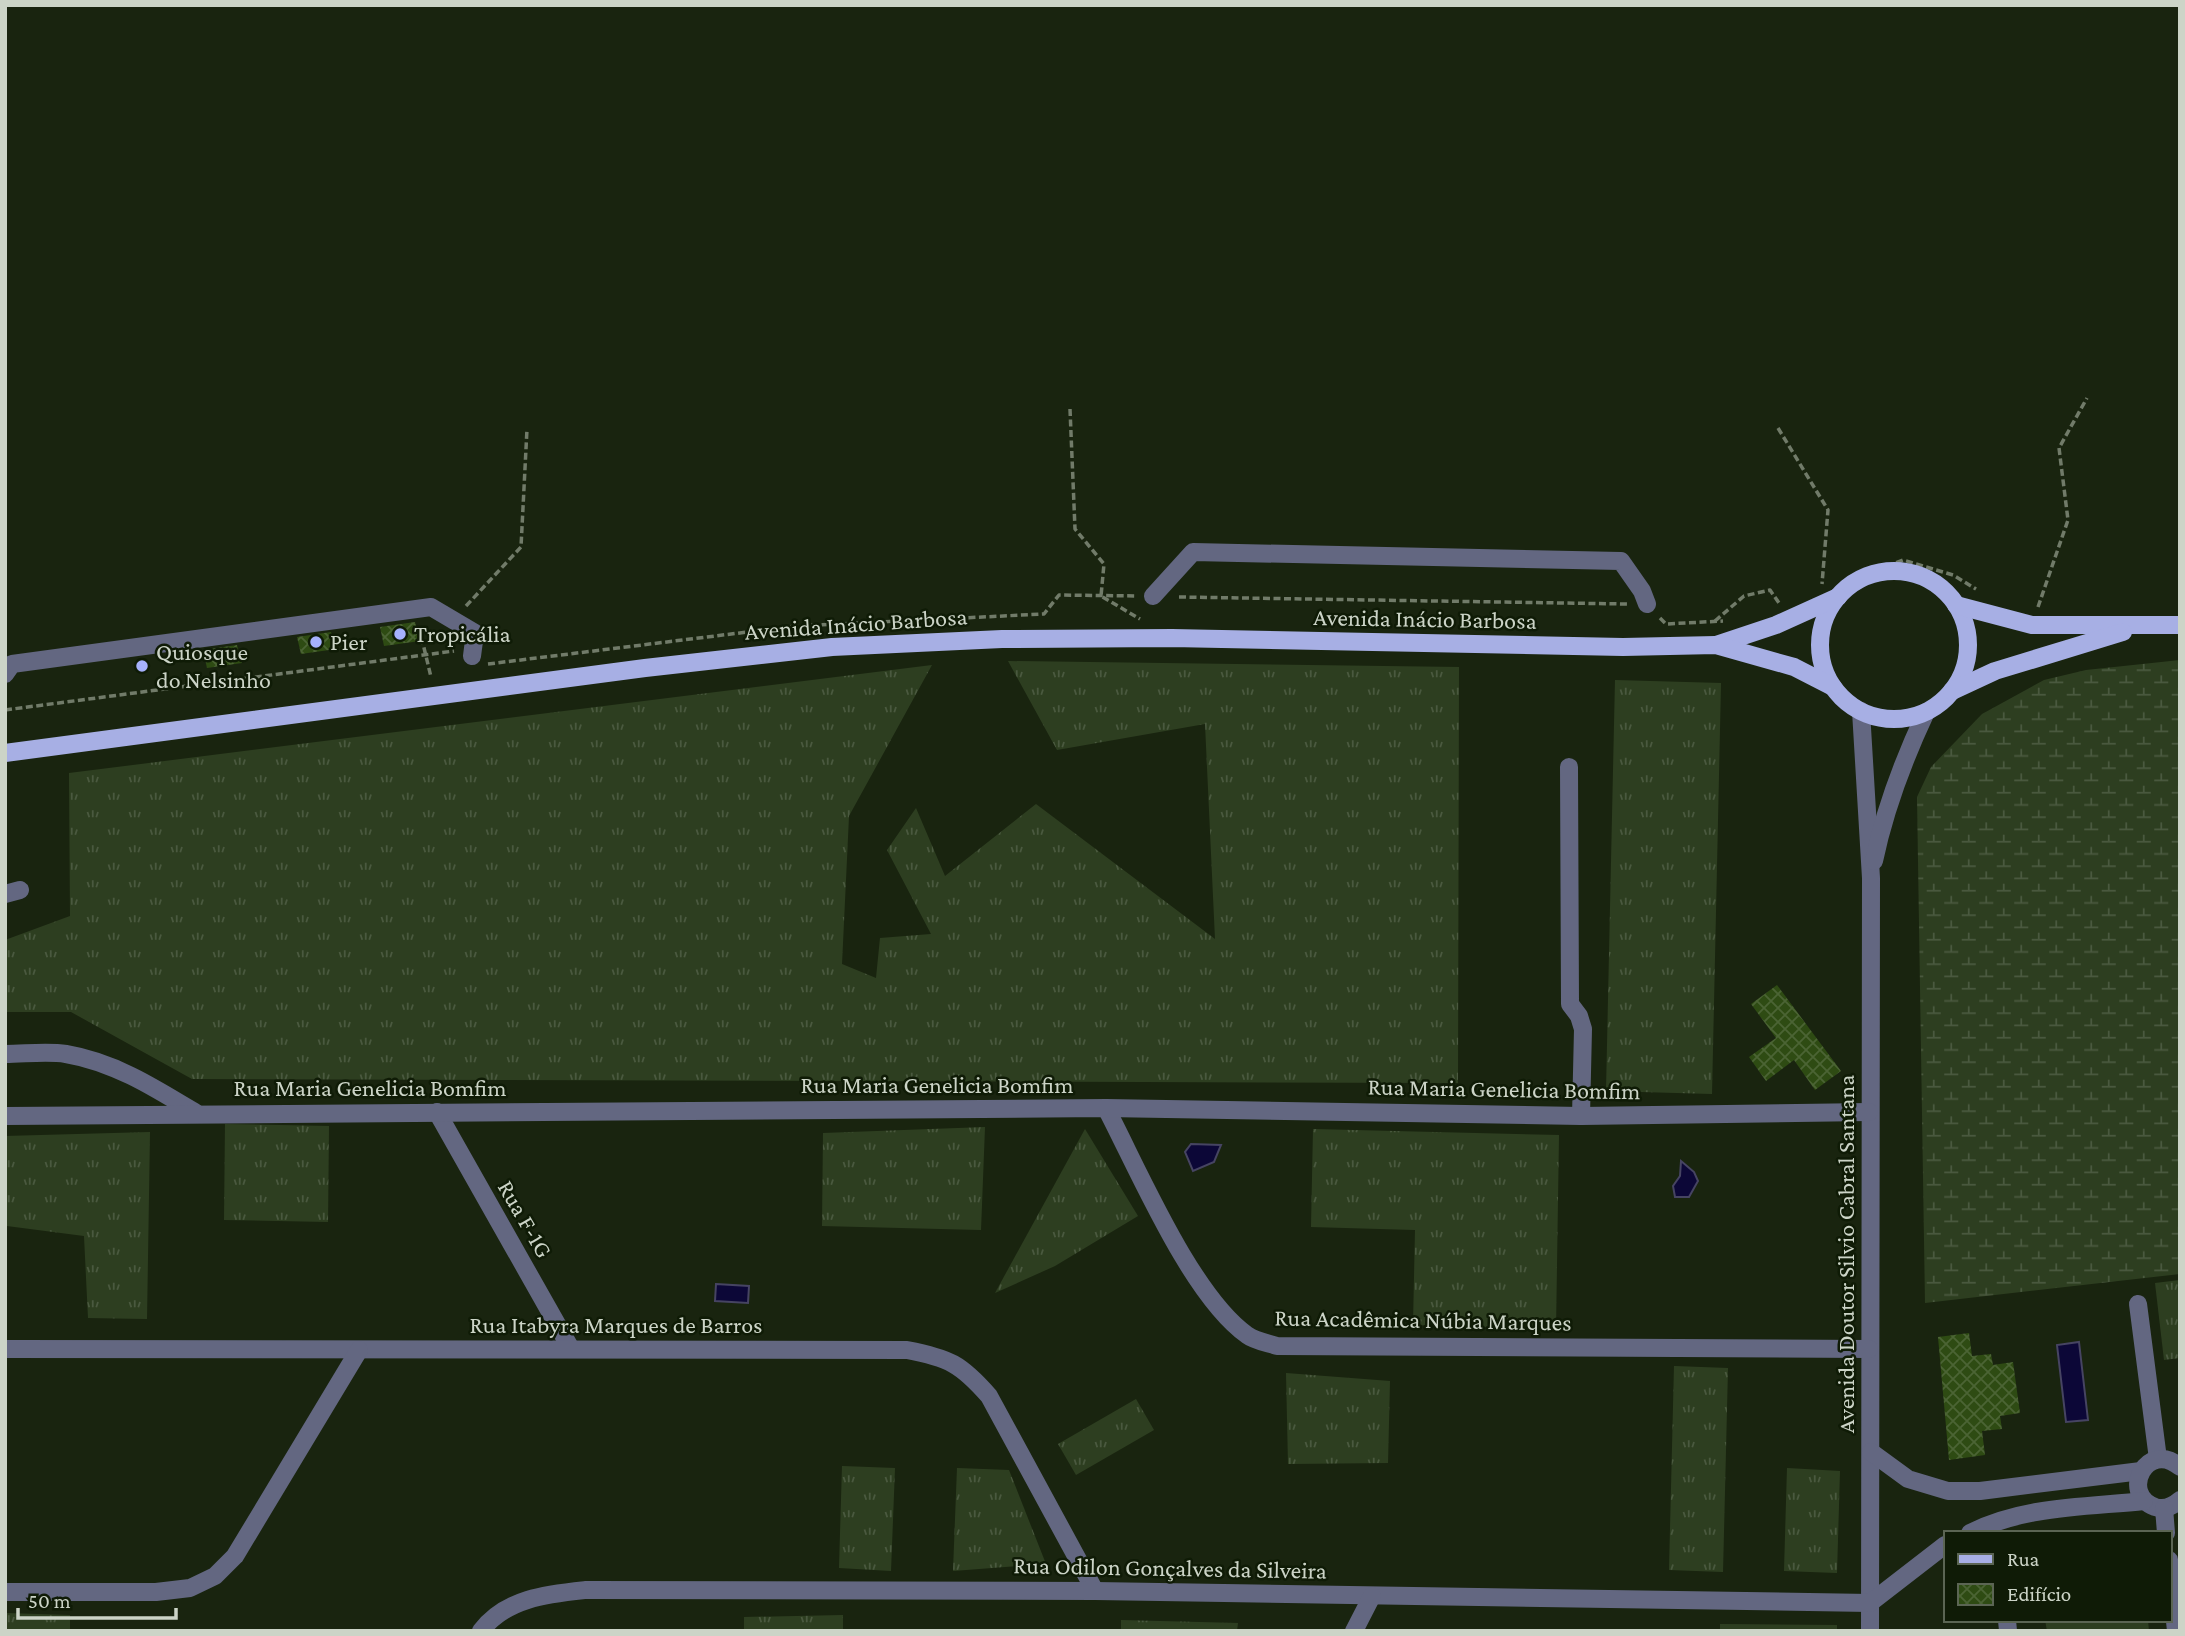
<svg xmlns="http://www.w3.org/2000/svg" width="2185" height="1636" font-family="'Crimson Pro',serif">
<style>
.grass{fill:url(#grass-tufts)}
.wetland{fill:url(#wetland-marsh)}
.park{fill:#2d3e20}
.water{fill:#0c0737;stroke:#464462;stroke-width:2}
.building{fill:url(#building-cross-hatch)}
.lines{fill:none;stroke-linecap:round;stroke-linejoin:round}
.path{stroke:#717b69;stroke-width:3.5;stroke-dasharray:7 3.5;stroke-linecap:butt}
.minor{stroke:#636781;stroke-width:18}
.major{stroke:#a7afe4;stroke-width:18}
.poi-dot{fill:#a6b1fc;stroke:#0f1b06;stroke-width:2.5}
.labels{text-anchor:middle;stroke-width:5;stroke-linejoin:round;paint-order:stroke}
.street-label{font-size:24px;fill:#ccd4c7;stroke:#0f1b06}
.poi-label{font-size:24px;fill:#ccd4c7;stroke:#0f1b06;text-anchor:start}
</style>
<defs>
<pattern id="grass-tufts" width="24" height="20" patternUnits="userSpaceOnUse" patternTransform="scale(1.75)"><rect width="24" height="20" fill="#2d3e20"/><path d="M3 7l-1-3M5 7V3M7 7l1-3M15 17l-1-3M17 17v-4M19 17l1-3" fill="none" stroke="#4a593f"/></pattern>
<pattern id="wetland-marsh" width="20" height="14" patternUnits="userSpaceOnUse" patternTransform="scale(1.75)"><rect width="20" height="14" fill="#2d3e20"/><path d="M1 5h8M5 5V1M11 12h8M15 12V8" fill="none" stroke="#4a593f"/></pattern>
<pattern id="building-cross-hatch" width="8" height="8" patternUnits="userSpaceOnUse" patternTransform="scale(1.75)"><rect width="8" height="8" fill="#2e4b13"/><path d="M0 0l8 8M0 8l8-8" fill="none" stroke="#4b6434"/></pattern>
</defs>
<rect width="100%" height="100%" fill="#19240f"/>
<g class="grass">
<polygon points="1008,661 1459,667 1458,1083 192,1079 71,1012 5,1012 5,940 70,916 69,773 932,665 849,816 842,964 876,978 880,938 931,934 887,850 916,808 945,876 1036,804 1215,939 1205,724 1057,750"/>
<polygon points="1615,680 1721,683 1712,1094 1606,1091"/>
<polygon points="225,1124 329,1126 328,1222 224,1220"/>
<polygon points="985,1127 981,1230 822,1226 823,1133"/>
<polygon points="1085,1129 1138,1216 1055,1266 995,1293"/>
<polygon points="1313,1129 1559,1135 1556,1329 1413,1325 1415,1230 1311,1227"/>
<polygon points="150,1132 147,1319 88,1318 84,1236 7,1226 5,1136"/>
<polygon points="2180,1280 2180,1358 2164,1360 2155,1283"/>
<polygon points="1674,1366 1728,1368 1723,1572 1669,1570"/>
<polygon points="1286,1373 1390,1381 1388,1463 1288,1464"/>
<polygon points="1136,1399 1154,1430 1076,1475 1058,1444"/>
<polygon points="842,1466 895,1468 891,1571 839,1568"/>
<polygon points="957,1468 1009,1470 1046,1564 953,1571"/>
<polygon points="1787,1468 1840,1471 1837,1573 1784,1571"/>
<polygon points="5,1613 70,1615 70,1631 5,1631"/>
<polygon points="843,1615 843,1631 744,1631 744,1617"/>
<polygon points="1121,1620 1238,1623 1237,1631 1121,1631"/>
<polygon points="1720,1624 1837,1625 1837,1631 1720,1631"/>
</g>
<polygon class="wetland" points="2180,660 2180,1274 1925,1303 1917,797 1931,767 1982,714 2044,680 2086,670"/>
<polygon class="park" points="2045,1620 2148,1620 2149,1631 2047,1631"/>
<g class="water">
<polygon points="1191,1144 1221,1145 1214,1162 1193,1171 1185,1152"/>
<polygon points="1681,1161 1694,1172 1698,1181 1689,1197 1675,1197 1673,1186 1680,1176"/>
<polygon points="716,1284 749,1286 748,1303 715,1301"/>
<polygon points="2079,1342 2088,1420 2066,1422 2057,1345"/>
</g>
<g class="building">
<polygon points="415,622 420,641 384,646 380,627"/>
<polygon points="331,632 336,649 301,654 297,637"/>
<polygon points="237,645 242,663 207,668 203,650"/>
<polygon points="1777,985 1841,1071 1815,1090 1794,1060 1766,1081 1749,1057 1776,1038 1751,1004"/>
<polygon points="1969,1333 1972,1356 1991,1354 1993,1365 2013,1362 2020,1413 2000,1416 2002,1429 1982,1431 1985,1455 1949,1460 1938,1337"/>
</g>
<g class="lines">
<g class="path">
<polyline points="1070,409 1075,529 1104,564 1101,596 1140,619"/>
<polyline points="1778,428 1828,510 1822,584"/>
<polyline points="1847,581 1903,560 1953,575 1976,589"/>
<polyline points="1179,597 1627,604"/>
<polyline points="466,606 521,547 527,429"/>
<polyline points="2038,607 2068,520 2059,448 2087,398"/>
<polyline points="1660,618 1666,624 1723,621"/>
<polyline points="1715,621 1744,596 1770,590 1779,603"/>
<polyline points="419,627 431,677"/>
<polyline points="488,664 796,626 1044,614 1059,595 1137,596"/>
<polyline points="5,710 454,651"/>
</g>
<g class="minor">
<polyline points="1153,596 1193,552 1621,561 1642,591 1647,604"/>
<polyline points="5,674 12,664 431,607 475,633 472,656"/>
<polyline points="1861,711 1871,878 1870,1631"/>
<polyline points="1569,767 1570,1004 1579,1016 1583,1029 1581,1116"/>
<path d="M 1874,861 C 1885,808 1903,761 1926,712"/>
<polyline points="5,894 20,890"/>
<path d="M 5,1054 C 25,1054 47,1051 66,1054 C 114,1062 155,1088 196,1113"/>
<path d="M 1106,1108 C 1139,1171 1191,1295 1247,1335 C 1255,1341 1268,1343 1277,1346 L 1869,1349"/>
<polyline points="437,1112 571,1349"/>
<polyline points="5,1116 1106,1108 1581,1116 1869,1112"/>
<polyline points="2138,1304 2158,1459"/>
<path d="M 5,1349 L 907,1350 C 949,1358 961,1364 989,1396 L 1095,1591"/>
<polyline points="1871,1452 1908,1479 1948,1491 1980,1491 2141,1471"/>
<path d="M 2180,1467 C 2147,1439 2119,1494 2155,1507 C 2164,1510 2172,1507 2180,1500"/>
<polyline points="2164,1508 2166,1533"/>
<path d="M 1970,1533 C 2023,1506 2086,1507 2144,1501"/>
<polyline points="2169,1560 2176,1631"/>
<polyline points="5,1592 156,1592 190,1588 215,1576 235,1556 359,1350"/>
<polyline points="2007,1620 2008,1631"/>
<path d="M 481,1631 C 506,1598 548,1594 586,1590 L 1095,1591 L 1870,1603 L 1945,1545"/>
<polyline points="1354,1631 1372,1596"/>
</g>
<g class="major">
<circle cx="1894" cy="645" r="74"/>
<polyline points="1956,605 2032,625 2180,625"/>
<polyline points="1716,645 1776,625 1838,597"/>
<polyline points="1952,691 1995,671 2123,632"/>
<polyline points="5,753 645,668 832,647 1002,639 1172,638 1623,647 1716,645 1794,667 1833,687"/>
</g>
</g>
<g class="poi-dot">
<circle cx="400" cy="634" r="7"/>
<circle cx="316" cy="642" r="7"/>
<circle cx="142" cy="666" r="7"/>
</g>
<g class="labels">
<g class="street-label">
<text transform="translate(1425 619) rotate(1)" y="8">Avenida Inácio Barbosa</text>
<text transform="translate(856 624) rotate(-4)" y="8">Avenida Inácio Barbosa</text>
<text x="937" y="1093">Rua Maria Genelicia Bomfim</text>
<text x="370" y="1096">Rua Maria Genelicia Bomfim</text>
<text transform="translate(1504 1089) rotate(1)" y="8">Rua Maria Genelicia Bomfim</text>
<text transform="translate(525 1219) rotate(60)" y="8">Rua F-1G</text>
<text transform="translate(1846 1254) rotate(-90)" y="8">Avenida Doutor Silvio Cabral Santana</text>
<text transform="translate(1423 1320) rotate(1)" y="8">Rua Acadêmica Núbia Marques</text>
<text x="616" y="1333">Rua Itabyra Marques de Barros</text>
<text transform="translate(1170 1568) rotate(1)" y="8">Rua Odilon Gonçalves da Silveira</text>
</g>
<g class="poi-label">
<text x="414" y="642">Tropicália</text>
<text x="330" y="650">Pier</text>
<text x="156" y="660">Quiosque<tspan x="156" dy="28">do Nelsinho</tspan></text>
</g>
</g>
<rect width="2185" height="1636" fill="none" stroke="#ccd4c7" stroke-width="14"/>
<rect x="1944" y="1531" width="228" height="91" fill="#0f1b06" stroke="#5b6553" stroke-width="2"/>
<rect x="1958" y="1554" width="35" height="10" fill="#a7afe4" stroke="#5b6553" stroke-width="2"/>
<text x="2007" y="1566" font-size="21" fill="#ccd4c7">Rua</text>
<rect x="1958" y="1584" width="35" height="21" fill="url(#building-cross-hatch)" stroke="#5b6553" stroke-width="2"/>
<text x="2007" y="1601" font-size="21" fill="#ccd4c7">Edifício</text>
<path d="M18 1608v10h158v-10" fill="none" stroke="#ccd4c7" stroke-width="3.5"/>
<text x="28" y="1608" font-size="21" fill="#ccd4c7" stroke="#0f1b06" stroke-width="5" paint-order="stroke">50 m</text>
</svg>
